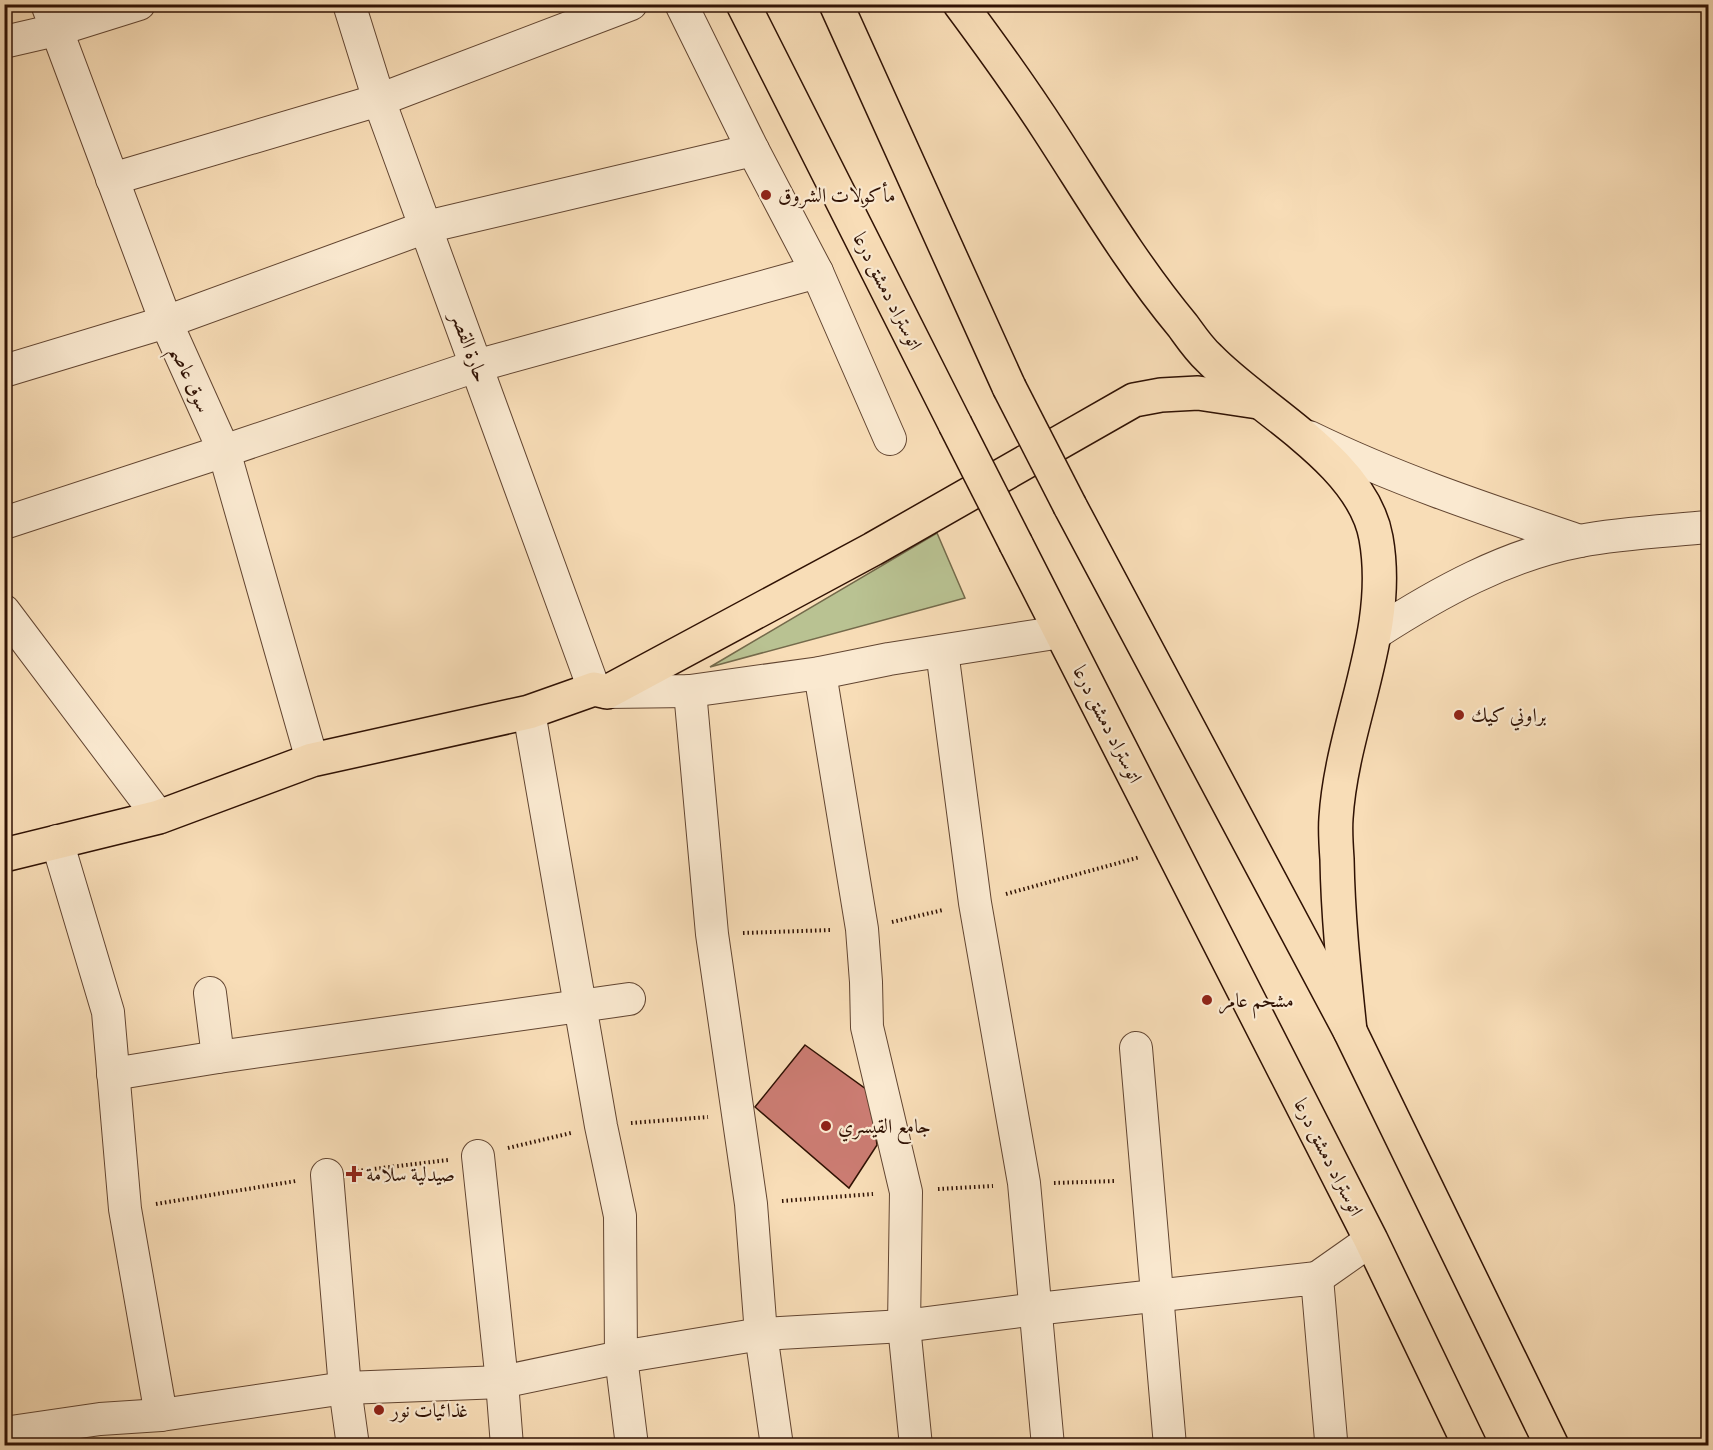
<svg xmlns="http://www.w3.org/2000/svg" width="1713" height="1450" font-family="'IM FELL French Canon',Amiri,serif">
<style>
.green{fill:#b9c292;stroke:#746a4b;stroke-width:1.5}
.building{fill:#cb7c72;stroke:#301204;stroke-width:1.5}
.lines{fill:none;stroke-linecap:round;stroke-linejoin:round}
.minor-casing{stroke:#624531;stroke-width:34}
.major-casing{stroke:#301204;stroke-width:36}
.highway-casing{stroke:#301204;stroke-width:36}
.path{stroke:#301204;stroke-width:4;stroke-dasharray:1.5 3;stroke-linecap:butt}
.minor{stroke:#fae9d0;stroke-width:32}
.major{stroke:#f8ddb7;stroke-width:33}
.highway{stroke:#f8ddb7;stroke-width:33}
.highway-bridge-casing{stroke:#301204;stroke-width:36;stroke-linecap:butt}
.highway-bridge{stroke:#f8ddb7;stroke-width:33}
.poi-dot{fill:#8f2418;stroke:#fae9d0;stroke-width:2}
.labels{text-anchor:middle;stroke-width:4.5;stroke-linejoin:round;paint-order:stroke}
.poi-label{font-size:20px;fill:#301204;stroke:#fae9d0;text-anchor:start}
.street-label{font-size:20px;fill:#301204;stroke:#fae9d0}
</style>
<rect width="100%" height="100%" fill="#f8ddb7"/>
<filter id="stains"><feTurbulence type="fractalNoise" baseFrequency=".00333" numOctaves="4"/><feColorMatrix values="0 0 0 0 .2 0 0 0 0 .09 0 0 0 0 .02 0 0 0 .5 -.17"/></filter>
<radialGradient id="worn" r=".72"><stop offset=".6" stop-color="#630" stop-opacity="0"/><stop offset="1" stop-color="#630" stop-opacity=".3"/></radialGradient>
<polygon class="green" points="937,533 965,598 710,667"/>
<polygon class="building" points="805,1045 870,1092 877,1145 849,1188 755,1107"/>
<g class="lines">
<g class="minor-casing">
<g id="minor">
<polyline points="47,4 166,322 224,451 312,760"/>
<polyline points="349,4 379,100 594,689"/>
<polyline points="681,4 753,150 817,272 890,439"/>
<polyline points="4,42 56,30 139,4"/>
<polyline points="112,179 379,100 631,4"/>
<polyline points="4,371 166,322 426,227 753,150"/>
<path d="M 1309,437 C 1397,480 1488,510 1580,541"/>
<polyline points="4,523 224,451 476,366 817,272"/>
<polyline points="4,611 159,817"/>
<path d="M 1376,633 C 1438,593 1506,555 1580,541 C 1621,533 1667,531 1708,527"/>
<polyline points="942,651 975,903 1024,1183 1048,1446"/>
<polyline points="820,673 862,929 866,982 867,1027 906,1192 904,1326 916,1446"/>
<polyline points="690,691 712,934 751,1204 761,1334 777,1446"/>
<polyline points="607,692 690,691 820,673 889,659 1061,632"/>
<polyline points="529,712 601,1126 620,1216 621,1357 632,1446"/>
<polyline points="57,841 108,1012 125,1209 161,1415"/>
<polyline points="210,993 218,1057"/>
<polyline points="1136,1048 1170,1446"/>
<polyline points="113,1074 218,1057 629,999"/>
<polyline points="478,1156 502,1382 507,1446"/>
<polyline points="327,1175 345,1388 353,1446"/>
<polyline points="1317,1278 1371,1240"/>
<polyline points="4,1433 100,1419 161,1415 345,1388 502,1382 621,1357 761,1334 904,1326 1036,1309 1317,1278 1331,1440"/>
</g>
</g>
<g class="major-casing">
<polyline id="major" points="4,855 159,817 312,760 529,712 594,689 607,692 873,549 1134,400 1161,395 1198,393 1258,402"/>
</g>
<g class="highway-casing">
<g id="highway">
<polyline points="743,4 955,424"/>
<polyline points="836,4 1009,387"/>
<path d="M 960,4 C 992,47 1023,90 1052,135 C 1094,200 1133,266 1183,326 C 1191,337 1199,349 1209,358 C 1259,410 1363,462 1376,538 C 1393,633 1342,723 1336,818 C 1335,831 1336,845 1337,859 C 1338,917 1344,973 1350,1031"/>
<polyline points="1070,506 1350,1031 1552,1446"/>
<polyline points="1016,544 1371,1240 1470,1446"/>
</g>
</g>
<g class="path">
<polyline points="1006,894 1140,857"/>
<polyline points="892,922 943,910"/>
<polyline points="743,933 831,930"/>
<polyline points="631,1123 708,1117"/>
<polyline points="508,1148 571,1133"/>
<polyline points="357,1171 448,1160"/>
<polyline points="1054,1183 1116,1181"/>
<polyline points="938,1189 993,1186"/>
<polyline points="782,1201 873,1194"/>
<polyline points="156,1204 296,1181"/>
</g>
<use href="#minor" class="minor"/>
<use href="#major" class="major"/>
<use href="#highway" class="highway"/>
<g class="highway-bridge-casing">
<g id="highway-bridge">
<polyline points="1009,387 1070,506"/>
<polyline points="955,424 1016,544"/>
</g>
</g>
<use href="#highway-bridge" class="highway-bridge"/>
</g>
<g class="poi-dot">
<circle cx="766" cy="195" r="6"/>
<circle cx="1459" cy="715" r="6"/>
<circle cx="1207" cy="1000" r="6"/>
<circle cx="826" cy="1126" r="6"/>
<path d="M351 1165h6v6h6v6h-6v6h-6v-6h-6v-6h6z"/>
<circle cx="379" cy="1410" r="6"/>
</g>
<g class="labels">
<g class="poi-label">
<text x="778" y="202">مأكولات الشروق</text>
<text x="1471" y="722">براوني كيك</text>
<text x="1219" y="1007">مشحم عامر</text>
<text x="838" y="1133">جامع القيسري</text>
<text x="366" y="1181">صيدلية سلامة</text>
<text x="391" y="1417">غذائيات نور</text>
</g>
<g class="street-label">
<text transform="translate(888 291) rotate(63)" y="7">اتوستراد دمشق درعا</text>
<text transform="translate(470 347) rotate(70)" y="7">حارة القصر</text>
<text transform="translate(191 379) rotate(66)" y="7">سوق عاصم</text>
<text transform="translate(1108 724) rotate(63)" y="7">اتوستراد دمشق درعا</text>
<text transform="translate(1329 1157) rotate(63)" y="7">اتوستراد دمشق درعا</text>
</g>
</g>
<rect width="1713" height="1450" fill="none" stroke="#f8ddb7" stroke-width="24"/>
<rect x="6" y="6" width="1701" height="1438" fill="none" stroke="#301204" stroke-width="3"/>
<rect x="12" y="12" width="1689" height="1426" fill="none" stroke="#301204" stroke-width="1.5"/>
<rect width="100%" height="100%" filter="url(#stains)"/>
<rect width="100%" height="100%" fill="url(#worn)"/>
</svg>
